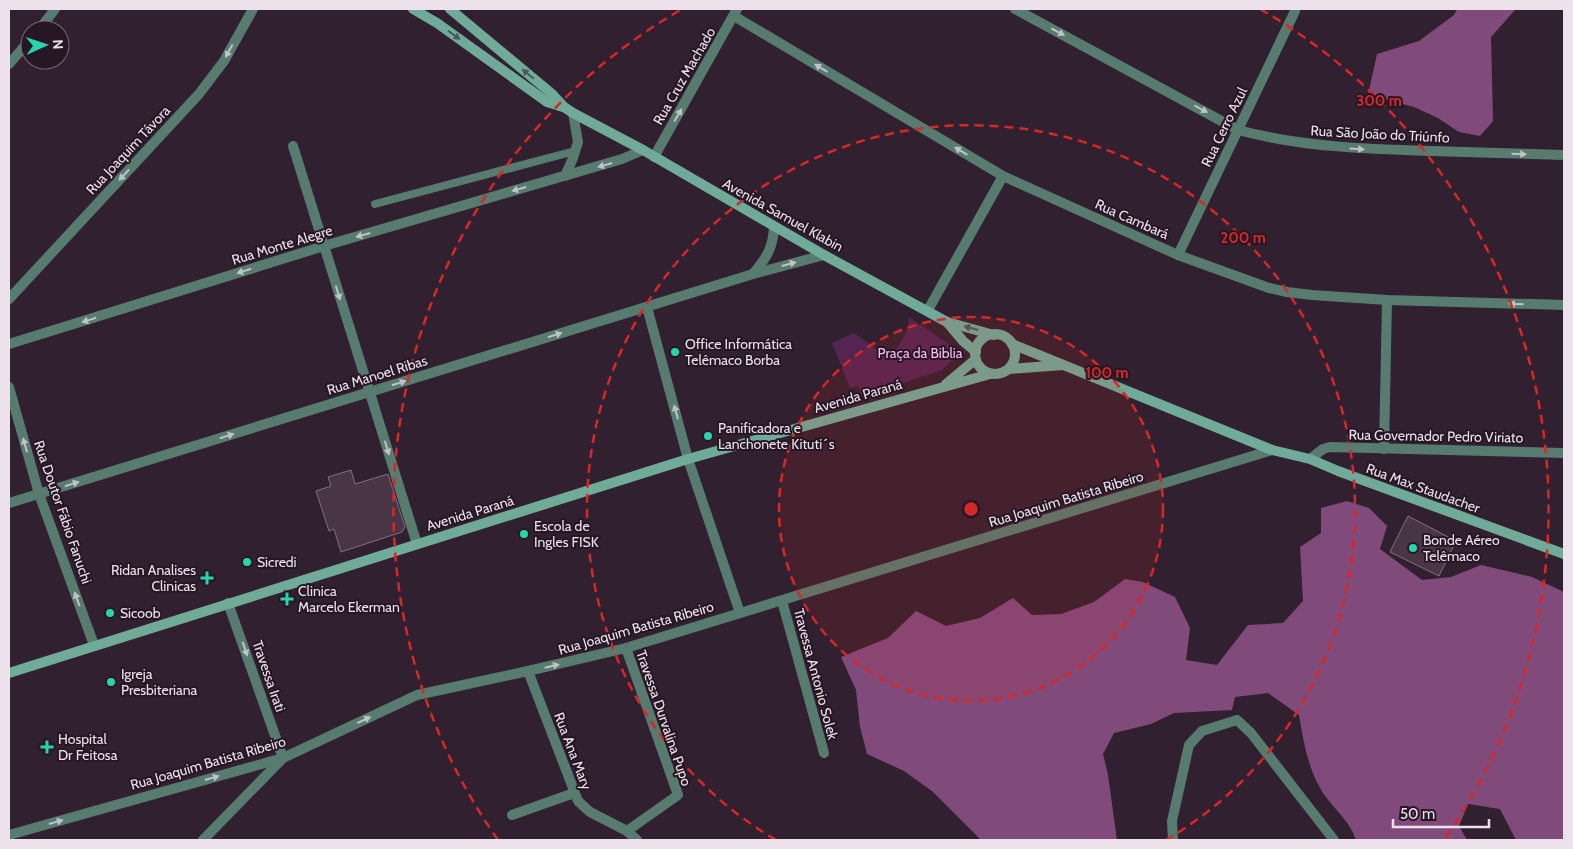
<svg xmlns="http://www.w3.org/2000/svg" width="1573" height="849" font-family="Cabin,sans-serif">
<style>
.green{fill:#542550}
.forest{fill:#804b7a}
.building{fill:#483646;stroke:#836f80}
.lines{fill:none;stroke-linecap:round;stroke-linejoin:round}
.lane{stroke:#577b6f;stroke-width:8}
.street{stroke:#577b6f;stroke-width:10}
.secondary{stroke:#70aa98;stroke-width:10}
.oneway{fill:#c0c3c6}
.oneway2{fill:#485959}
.ring{fill:none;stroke:#d62828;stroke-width:2.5;stroke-dasharray:9 6}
.poi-dot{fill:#26d5ae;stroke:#271725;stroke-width:2}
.labels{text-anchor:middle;stroke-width:4;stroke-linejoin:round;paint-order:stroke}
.street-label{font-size:14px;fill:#ede2eb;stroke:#271725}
.poi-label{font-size:14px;fill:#ede2eb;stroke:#271725;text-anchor:start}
.park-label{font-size:14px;fill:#fcbbf3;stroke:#271725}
.centre{fill:#d62828;stroke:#271725;stroke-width:2.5}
.ring-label{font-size:15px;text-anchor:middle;font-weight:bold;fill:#d62828;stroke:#271725;stroke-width:4;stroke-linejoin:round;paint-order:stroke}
</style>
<rect width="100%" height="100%" fill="#31202f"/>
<polygon class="green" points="909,317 960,352 942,370 862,397 858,386 850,388 832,343 854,333 891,359 907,331"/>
<g class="forest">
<polygon points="1457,9 1564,9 1564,10 1515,10 1491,37 1493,121 1480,136 1459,132 1438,118 1414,107 1368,95 1377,54 1419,41 1454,15"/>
<path d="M 1347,501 L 1369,508 L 1387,526 L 1380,549 L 1422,580 L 1451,577 L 1481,565 L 1532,577 L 1564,592 L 1564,656 L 1563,661 L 1564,663 L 1564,840 L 1516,840 L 1500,809 L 1468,804 L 1459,826 L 1467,840 L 1356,840 C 1349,818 1329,806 1319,786 C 1307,764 1303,739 1299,715 L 1268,693 L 1235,697 L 1232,710 L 1174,713 L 1151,724 L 1114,733 L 1103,754 L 1108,775 L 1117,840 L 981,840 L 932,791 L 904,771 L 867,754 L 860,727 L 856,690 L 841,657 L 888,638 L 916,611 L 946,626 L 980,618 L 1013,598 L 1032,615 L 1061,614 L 1094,602 L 1125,579 L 1143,582 L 1175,597 L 1190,628 L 1186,660 L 1217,665 L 1248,625 L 1283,623 L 1303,601 L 1300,547 L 1321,533 L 1321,508 Z"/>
</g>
<g class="building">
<polygon points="351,470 355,484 388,474 405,527 402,532 341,552 334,529 329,531 316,491 331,486 328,477"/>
<polygon points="1408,516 1456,541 1439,576 1390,552"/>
</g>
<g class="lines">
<polyline class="lane" points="375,204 575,151"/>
<g class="street">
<path d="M 1015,9 L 1238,130 C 1302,147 1366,149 1431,151 C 1475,152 1520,154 1564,155"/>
<polyline points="734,16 1003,176 1178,255 1269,288 1287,292 1312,295 1387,300 1564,305"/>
<polyline points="39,30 55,9"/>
<polyline points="9,64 30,40"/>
<polyline points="293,146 417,544"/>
<polyline points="654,157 737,9"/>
<polyline points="565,176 573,158 578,142 573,113"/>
<polyline points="1178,255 1295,11"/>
<path d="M 753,274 C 767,257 773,248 774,227"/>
<polyline points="9,299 199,94 224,61 253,9"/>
<polyline points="647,307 688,459 740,613"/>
<polyline points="928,310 1003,176"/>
<polyline points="9,344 324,246 622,159 643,150"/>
<polyline points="9,387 39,494 94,645"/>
<polyline points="1384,449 1387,300"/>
<polyline points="1310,459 1323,449 1330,447 1564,453"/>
<polyline points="9,503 753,274 824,255"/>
<polyline points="782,601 824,753"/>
<polyline points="626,648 678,795 627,831"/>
<polyline points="528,671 578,801 590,812 627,831 637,840"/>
<polyline points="512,815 574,793"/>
<polyline points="9,835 283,758 417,695 528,671 626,648 1272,450"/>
<polyline points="203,840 283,758 228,603"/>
<polyline points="1173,840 1172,821 1189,745 1202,731 1237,720 1251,733 1334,840"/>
</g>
<g class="secondary">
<polyline points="413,9 437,23 547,102 563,107"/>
<polyline points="450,9 551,93 564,107 573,113 643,150 824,255 947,322 994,335"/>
<polyline points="947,322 963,341 976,352"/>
<circle cx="995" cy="354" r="20"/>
<polyline points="1012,344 1272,450 1310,459 1338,471 1564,554"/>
<polyline points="1009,369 1063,365"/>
<polyline points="946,384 976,359"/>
<polyline points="9,673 688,459 990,374"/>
</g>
</g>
<defs><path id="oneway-solid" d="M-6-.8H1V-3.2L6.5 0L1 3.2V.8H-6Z" transform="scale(1.25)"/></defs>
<g class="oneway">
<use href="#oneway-solid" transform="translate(1058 32) rotate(28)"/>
<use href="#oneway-solid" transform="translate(229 51) rotate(119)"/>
<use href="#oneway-solid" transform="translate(821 68) rotate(-149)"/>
<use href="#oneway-solid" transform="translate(1201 109) rotate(28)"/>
<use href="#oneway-solid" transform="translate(678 115) rotate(-60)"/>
<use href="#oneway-solid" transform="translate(1357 149) rotate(4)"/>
<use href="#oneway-solid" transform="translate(961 151) rotate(-149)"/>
<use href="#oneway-solid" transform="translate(1519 154) rotate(2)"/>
<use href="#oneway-solid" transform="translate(605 165) rotate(164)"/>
<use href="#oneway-solid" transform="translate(124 175) rotate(133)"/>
<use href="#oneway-solid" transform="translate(519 189) rotate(164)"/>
<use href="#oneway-solid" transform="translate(363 235) rotate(164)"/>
<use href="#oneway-solid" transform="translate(789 264) rotate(-15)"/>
<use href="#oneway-solid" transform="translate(244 271) rotate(163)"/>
<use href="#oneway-solid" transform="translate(338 293) rotate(73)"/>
<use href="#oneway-solid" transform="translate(1516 304) rotate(-178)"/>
<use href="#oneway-solid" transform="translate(89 320) rotate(163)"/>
<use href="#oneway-solid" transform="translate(555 335) rotate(-17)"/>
<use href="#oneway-solid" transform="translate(399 383) rotate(-17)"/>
<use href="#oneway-solid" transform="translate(676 412) rotate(-105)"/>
<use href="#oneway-solid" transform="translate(227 436) rotate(-17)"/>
<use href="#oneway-solid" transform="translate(25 445) rotate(-106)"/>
<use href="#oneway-solid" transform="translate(387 448) rotate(73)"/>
<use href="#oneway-solid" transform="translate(72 484) rotate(-17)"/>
<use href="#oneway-solid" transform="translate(77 599) rotate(-110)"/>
<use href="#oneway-solid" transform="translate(245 649) rotate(71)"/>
<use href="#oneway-solid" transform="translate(552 666) rotate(-13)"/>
<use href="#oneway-solid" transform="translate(364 720) rotate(-25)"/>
<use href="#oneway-solid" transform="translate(212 778) rotate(-16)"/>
<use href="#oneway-solid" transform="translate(56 822) rotate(-16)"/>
</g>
<g class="oneway2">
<use href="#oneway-solid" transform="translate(454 35) rotate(36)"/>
<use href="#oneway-solid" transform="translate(528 74) rotate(-140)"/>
<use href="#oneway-solid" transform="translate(971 328) rotate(-165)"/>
</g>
<circle cx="971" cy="509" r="192" fill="#d62828" fill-opacity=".12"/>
<g class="ring">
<circle cx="971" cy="509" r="192"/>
<path d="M776 840A384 384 0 1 1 1166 840"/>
<path d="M498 840A577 577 0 0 1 682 9M1260 9A577 577 0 0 1 1444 840"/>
</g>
<g class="poi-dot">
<circle cx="675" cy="352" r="5"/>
<circle cx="708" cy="436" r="5"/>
<circle cx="524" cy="534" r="5"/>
<circle cx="1413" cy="548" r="5"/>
<circle cx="247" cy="562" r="5"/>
<path d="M204.5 570.5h5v5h5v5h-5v5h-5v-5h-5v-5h5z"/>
<path d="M284.5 591.5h5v5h5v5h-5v5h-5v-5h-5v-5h5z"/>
<circle cx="110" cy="613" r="5"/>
<circle cx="111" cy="682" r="5"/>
<path d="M44.5 739.5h5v5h5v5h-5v5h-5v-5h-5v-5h5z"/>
</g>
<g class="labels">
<g class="street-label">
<text transform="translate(684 76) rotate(-60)" y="5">Rua Cruz Machado</text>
<text transform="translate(1224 127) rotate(-64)" y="5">Rua Cerro Azul</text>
<text transform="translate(1380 134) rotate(3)" y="5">Rua São João do Triúnfo</text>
<text transform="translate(128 150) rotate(-47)" y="5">Rua Joaquim Távora</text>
<text transform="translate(783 215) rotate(29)" y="5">Avenida Samuel Klabin</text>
<text transform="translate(1132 219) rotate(24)" y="5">Rua Cambará</text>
<text transform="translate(282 245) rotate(-17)" y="5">Rua Monte Alegre</text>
<text transform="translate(377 375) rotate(-17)" y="5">Rua Manoel Ribas</text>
<text transform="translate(858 396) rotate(-16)" y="5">Avenida Paraná</text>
<text transform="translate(1436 436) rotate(1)" y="5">Rua Governador Pedro Viriato</text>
<text transform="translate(1423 488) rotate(20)" y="5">Rua Max Staudacher</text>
<text transform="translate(1066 499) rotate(-17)" y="5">Rua Joaquim Batista Ribeiro</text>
<text transform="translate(63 512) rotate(71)" y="5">Rua Doutor Fábio Fanuchi</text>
<text transform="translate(470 513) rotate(-17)" y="5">Avenida Paraná</text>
<text transform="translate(636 628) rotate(-16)" y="5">Rua Joaquim Batista Ribeiro</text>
<text transform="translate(816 674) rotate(75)" y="5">Travessa Antonio Solek</text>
<text transform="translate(269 676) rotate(71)" y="5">Travessa Irati</text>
<text transform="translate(664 718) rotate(71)" y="5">Travessa Durvalina Pupo</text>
<text transform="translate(573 751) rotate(69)" y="5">Rua Ana Mary</text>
<text transform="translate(208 763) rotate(-16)" y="5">Rua Joaquim Batista Ribeiro</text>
</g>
<g class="poi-label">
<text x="685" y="349">Office Informática<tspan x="685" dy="16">Telêmaco Borba</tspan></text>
<text x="718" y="433">Panificadora e<tspan x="718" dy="16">Lanchonete Kituti´s</tspan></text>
<text x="534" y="531">Escola de<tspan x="534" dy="16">Ingles FISK</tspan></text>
<text x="1423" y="545">Bonde Aéreo<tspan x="1423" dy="16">Telêmaco</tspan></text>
<text x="257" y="567">Sicredi</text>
<text x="196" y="575" text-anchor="end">Ridan Analises<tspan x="196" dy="16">Clinicas</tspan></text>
<text x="298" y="596">Clinica<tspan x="298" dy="16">Marcelo Ekerman</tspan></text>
<text x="120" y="618">Sicoob</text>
<text x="121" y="679">Igreja<tspan x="121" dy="16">Presbiteriana</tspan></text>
<text x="58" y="744">Hospital<tspan x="58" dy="16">Dr Feitosa</tspan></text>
</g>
<g class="park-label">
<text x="920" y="358">Praça da Biblia</text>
</g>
</g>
<circle cx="971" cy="509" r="8" class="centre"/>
<g class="ring-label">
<text x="1379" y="106">300 m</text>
<text x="1243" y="243">200 m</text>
<text x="1107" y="378">100 m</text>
</g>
<rect width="1573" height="849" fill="none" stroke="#ede2eb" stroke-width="20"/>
<g transform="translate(45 45) rotate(87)"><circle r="24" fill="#271725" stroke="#766874"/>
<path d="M0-4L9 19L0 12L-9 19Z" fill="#26d5ae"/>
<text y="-8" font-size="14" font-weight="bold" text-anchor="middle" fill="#ede2eb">N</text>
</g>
<path d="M1393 819v8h96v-8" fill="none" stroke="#ede2eb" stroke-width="2.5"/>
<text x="1400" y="819" font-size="15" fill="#ede2eb" stroke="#271725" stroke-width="4" paint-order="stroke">50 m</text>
</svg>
